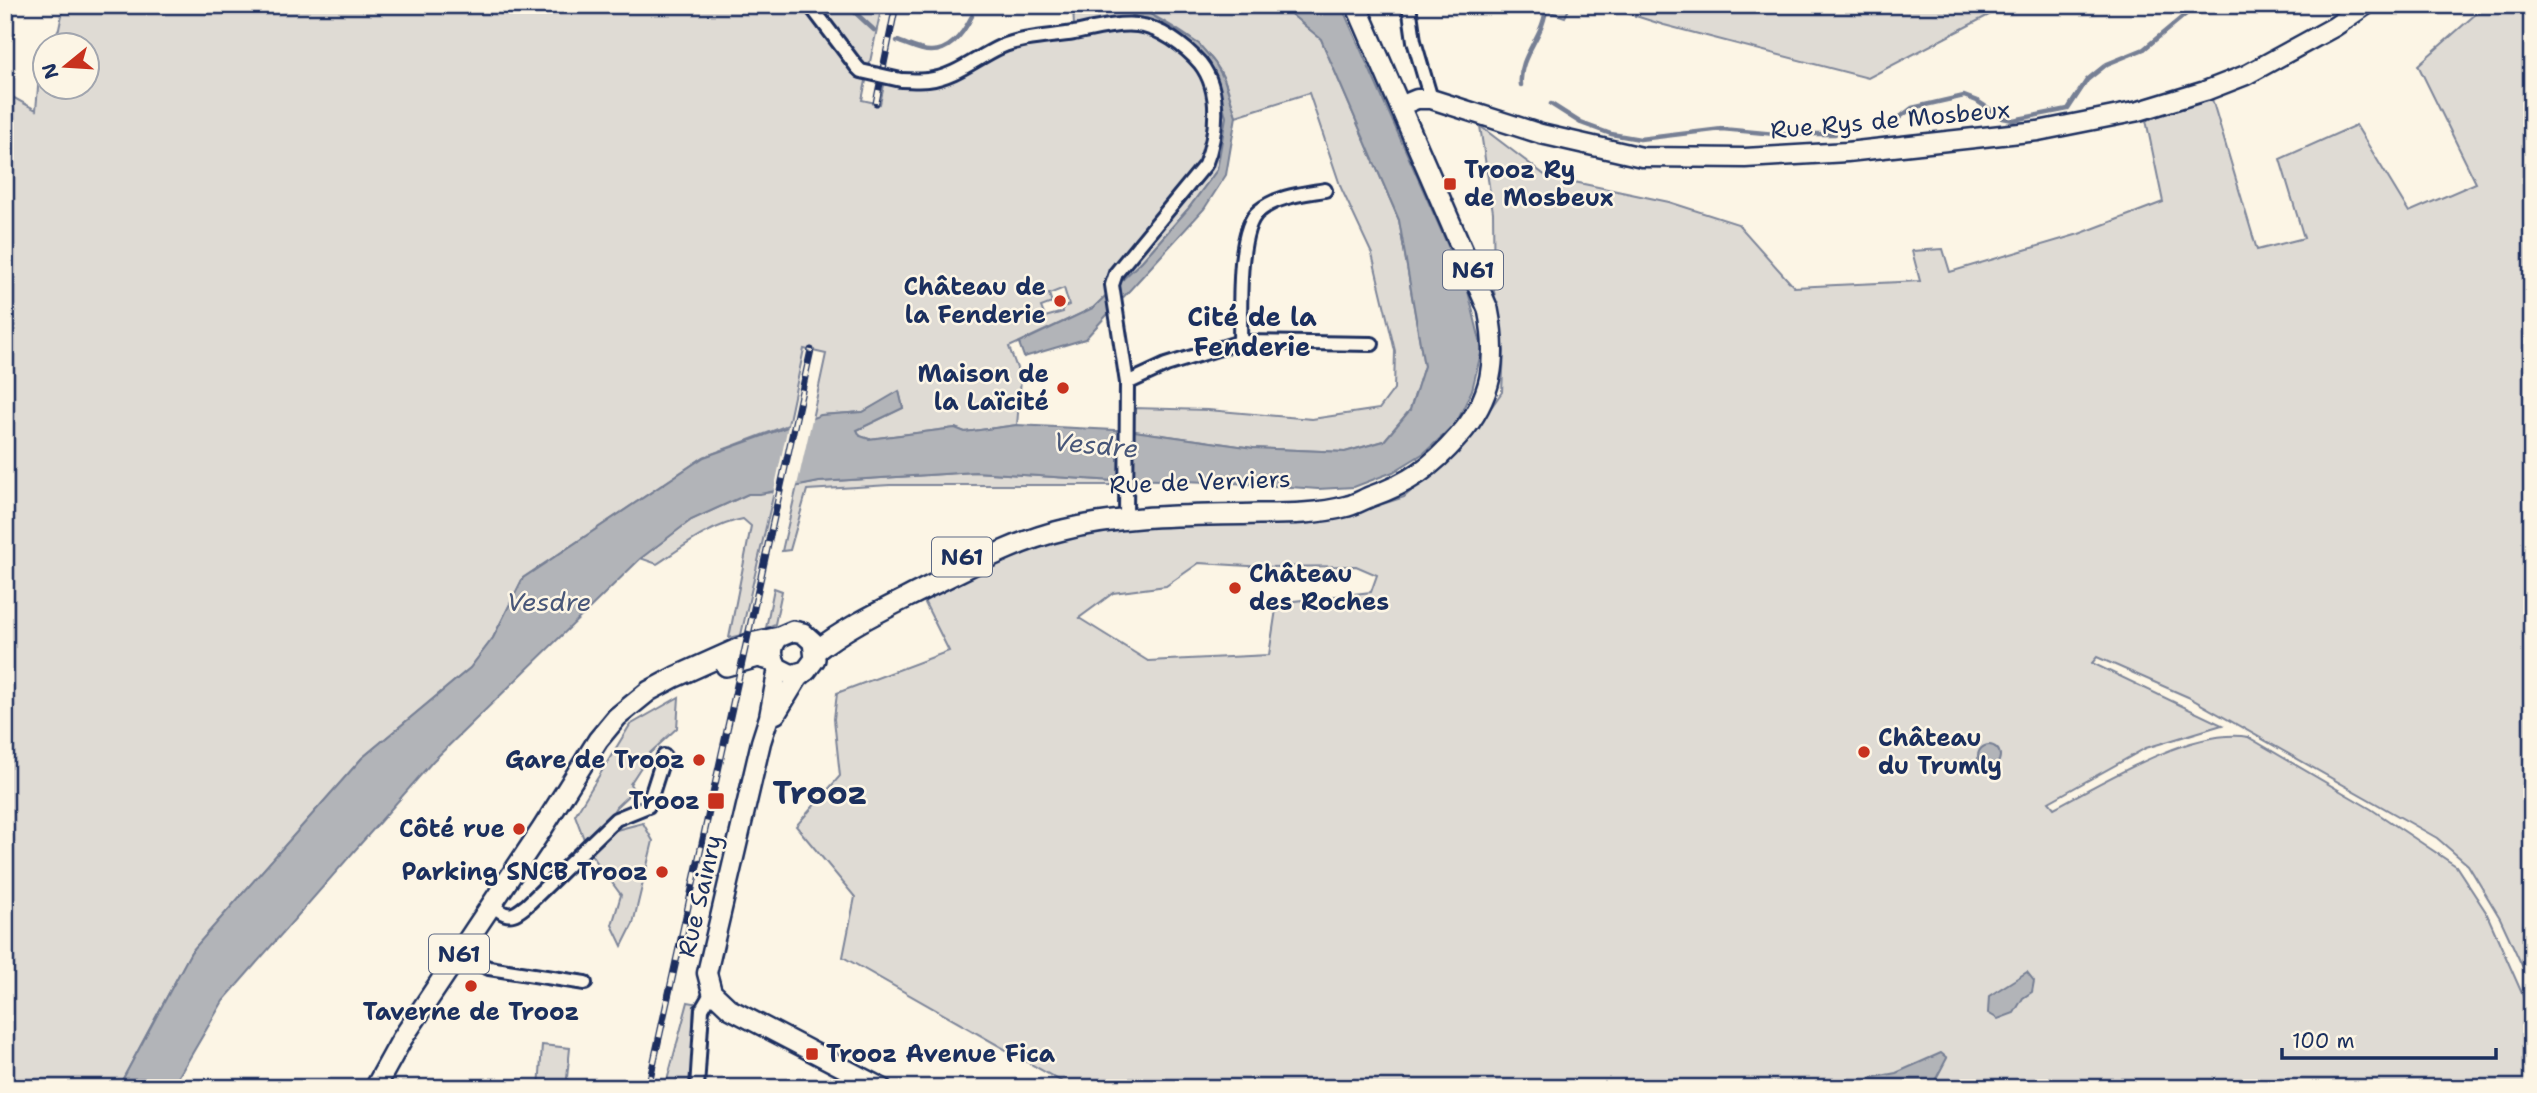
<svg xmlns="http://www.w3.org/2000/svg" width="2537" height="1093" font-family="'Shantell Sans',sans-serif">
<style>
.green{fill:#dfdbd4;stroke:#7d8599;stroke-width:2;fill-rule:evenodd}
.water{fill:#b2b4b8;stroke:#767f94;stroke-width:2}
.pier{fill:#fcf5e5}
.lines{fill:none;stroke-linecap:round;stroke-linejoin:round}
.stream{stroke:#767f94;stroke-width:4.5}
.street-casing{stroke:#1b2f5e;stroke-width:18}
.secondary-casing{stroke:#1b2f5e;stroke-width:23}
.primary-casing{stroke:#1b2f5e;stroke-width:24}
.street{stroke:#fcf5e5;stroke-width:12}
.secondary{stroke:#fcf5e5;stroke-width:18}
.primary{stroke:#fcf5e5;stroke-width:19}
.rail-casing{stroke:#1b2f5e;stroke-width:7}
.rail{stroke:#fcf5e5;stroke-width:4.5;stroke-dasharray:13;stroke-linecap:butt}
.street-bridge-casing{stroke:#1b2f5e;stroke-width:18;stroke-linecap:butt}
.street-bridge{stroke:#fcf5e5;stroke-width:12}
.poi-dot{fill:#c8321e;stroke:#fcf5e5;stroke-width:2.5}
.labels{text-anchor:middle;stroke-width:5;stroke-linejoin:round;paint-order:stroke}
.shield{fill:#fcf5e5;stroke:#5e6a86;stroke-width:2}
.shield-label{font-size:23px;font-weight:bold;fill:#1b2f5e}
.street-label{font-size:24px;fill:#1b2f5e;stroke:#fcf5e5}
.poi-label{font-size:24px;font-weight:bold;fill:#1b2f5e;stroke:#fcf5e5;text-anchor:end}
.neighbourhood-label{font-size:26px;font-weight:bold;fill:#1b2f5e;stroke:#fcf5e5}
.water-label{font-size:26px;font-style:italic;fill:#485779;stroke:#fcf5e5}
.district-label{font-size:32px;font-weight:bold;fill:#1b2f5e;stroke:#fcf5e5}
</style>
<rect width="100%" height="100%" fill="#fcf5e5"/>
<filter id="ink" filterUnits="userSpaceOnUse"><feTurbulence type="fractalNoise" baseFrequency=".0143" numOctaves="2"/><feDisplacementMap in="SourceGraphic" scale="14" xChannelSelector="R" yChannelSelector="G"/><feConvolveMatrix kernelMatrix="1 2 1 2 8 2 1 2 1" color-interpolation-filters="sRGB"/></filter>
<g filter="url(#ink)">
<g class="green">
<path d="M 64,5 L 882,5 L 862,100 L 880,104 L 887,71 L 908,76 L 948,72 L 996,46 L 1074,27 L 1073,5 L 1114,5 L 1194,47 L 1217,80 L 1226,117 L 1217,170 L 1188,209 L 1142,261 L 1093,308 L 1009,347 L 1021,379 L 1017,425 L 965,432 L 955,428 L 869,439 L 860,436 L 857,430 L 903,408 L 899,392 L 863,412 L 821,415 L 812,419 L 826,354 L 804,349 L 788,425 L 704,457 L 523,578 L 493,638 L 470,668 L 362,758 L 191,952 L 118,1088 L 5,1088 L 5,93 L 36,110 L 39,76 L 45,61 L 46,88 L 88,88 L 88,46 L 52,45 L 59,29 ZM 1064,288 L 1069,305 L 1062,308 L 1063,312 L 1045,317 L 1041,307 L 1052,303 L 1049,294 Z"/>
<path d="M 1135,5 L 1194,10 L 1245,5 L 1282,6 L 1321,39 L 1399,220 L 1424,366 L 1410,410 L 1384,441 L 1345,452 L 1253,448 L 1134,431 L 1134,408 L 1208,410 L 1312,419 L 1379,409 L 1394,389 L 1395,351 L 1372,254 L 1341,188 L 1309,93 L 1236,116 C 1232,104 1229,91 1224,79 C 1208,41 1168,25 1135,5 Z"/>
<polygon points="1529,5 1571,5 1565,17"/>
<polygon points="1601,5 2008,5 1868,78 1664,25"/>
<path d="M 2486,5 L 2532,5 L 2532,987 L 2500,918 L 2468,865 L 2437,838 L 2188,697 L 2097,657 L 2092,663 L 2222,725 L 2146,748 L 2049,802 L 2054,808 C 2103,782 2193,727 2248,737 L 2371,809 L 2456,866 L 2486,912 L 2532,1016 L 2532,1042 L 2526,1088 L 1073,1088 L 843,957 L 855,897 L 796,826 L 840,776 L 834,719 L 837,693 L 949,651 L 922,597 L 1031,548 L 1119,524 L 1339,518 L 1404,497 L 1466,443 L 1502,392 L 1504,351 L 1494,291 L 1493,212 L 1480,126 L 1546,176 L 1669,202 L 1738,224 L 1794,287 L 1920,281 L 1912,251 L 1943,249 L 1950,272 L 2079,234 L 2163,202 L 2146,120 L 2212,99 L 2257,250 L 2304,238 L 2280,159 L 2356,125 L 2409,212 L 2476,183 L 2418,65 ZM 1199,563 L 1265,567 L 1356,566 L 1377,575 L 1371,592 L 1277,603 L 1269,655 L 1148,661 L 1079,618 L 1113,593 L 1166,586 Z"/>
<polygon points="975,472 1115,481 1115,485 890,485 807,490 790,550 782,551 797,486 819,482"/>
<path d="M 774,492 L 741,635 L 729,638 L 751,526 L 743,519 C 711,525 684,546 657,564 L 640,558 L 691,520 L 748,494 Z"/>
<polygon points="774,588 782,591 775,624 766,628"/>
<polygon points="679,697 677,728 650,753 630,784 634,790 616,807 609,819 616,830 643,823 653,841 633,924 622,946 612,925 621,895 588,850 575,815 630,725"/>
<polygon points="688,1002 694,1003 691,1088 665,1088"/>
<polygon points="542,1045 570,1048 566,1088 539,1088"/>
</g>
<g class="water">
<polygon points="1114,5 1135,5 1199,44 1215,63 1224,79 1236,116 1226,175 1204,209 1085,339 1024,357 1019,343 1093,308 1142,261 1188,209 1217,170 1226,117 1217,80 1208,65 1194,47"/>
<polygon points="1144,5 1245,5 1194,10"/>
<polygon points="1280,5 1341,5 1468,291 1482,349 1472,390 1456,424 1424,453 1393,472 1354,487 1318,489 1233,483 1133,479 1115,481 975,472 819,482 760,494 748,494 691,520 640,559 433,761 223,1001 172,1088 118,1088 191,952 362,758 470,668 493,638 523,578 704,457 821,415 863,412 899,391 903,408 857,430 860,436 869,439 955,428 965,432 1017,425 1134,431 1253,448 1345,452 1384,441 1410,410 1424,366 1399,220 1321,39"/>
<circle cx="1989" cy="756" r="11"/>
<polygon points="2027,972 2034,981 2032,992 2023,998 2014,1013 1998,1019 1988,1013 1989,996"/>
<polygon points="1941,1053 1947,1058 1931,1088 1858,1088 1870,1078 1896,1073"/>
</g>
<polygon class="pier" points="813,415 796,490 773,495 789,421"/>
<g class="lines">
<g class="stream">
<polyline points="847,5 874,30"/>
<polyline points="978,8 980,5"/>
<path d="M 897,41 C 907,44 920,51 930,51 C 950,52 964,32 972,16"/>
<path d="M 1521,85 C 1518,55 1546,35 1546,5"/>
<polyline points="1551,104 1581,123 1611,134 1640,139 1722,129 1775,134 1835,134"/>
<polyline points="1883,130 1912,108 1964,96 1977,101 2003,118 2013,120 2068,109 2087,80 2107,64 2144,49 2186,14 2193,5"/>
</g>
<g class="street-casing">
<g id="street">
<polyline points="810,5 857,67"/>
<polyline points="1409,5 1414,41 1431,99"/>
<path d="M 901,80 C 910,80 919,81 928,80 C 955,77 976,58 1000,47 C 1023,37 1050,37 1074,33 C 1094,29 1117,23 1137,25 C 1160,27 1186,47 1200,63 C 1222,91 1217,135 1205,165 L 1116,273 L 1112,285 L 1127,383 L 1126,518"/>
<path d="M 1240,342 C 1241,313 1236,229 1259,211 C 1277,196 1302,194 1325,190"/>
<polyline points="1127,383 1166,365 1240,342 1372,344"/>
<path d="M 500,911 C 511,919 518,912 527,905 L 616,819 L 648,806 L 664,756"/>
<polyline points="468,959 489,968 585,983"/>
<polyline points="697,1088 702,1009 712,992"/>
</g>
</g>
<g class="secondary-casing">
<g id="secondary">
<polyline points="1400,106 1417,99 1431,99 1541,134 1642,157 1745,158 1847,152 2038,131 2139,111 2205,91 2246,75 2334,27 2366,5"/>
<polyline points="778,668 769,717 761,742 707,973 712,992 730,1009 882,1088"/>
<polyline points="776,714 798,678 806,671"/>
</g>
</g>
<g class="primary-casing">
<g id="primary">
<path d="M 816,651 C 849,625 889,607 926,588 C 970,567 1015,541 1063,530 C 1126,514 1193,516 1258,514 C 1288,514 1319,514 1348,506 C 1356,504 1364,499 1372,496 C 1409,483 1432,467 1458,437 C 1493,398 1498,359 1488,309 L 1356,5"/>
<polyline points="726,666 758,657 774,661"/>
<path d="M 375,1088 L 402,1039 L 542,829 L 598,740 L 617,717 L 649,691 L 675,677 L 751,643 L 779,637 L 793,631 L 803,633 L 813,642 L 815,659 L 806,671 L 792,675 L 778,668 C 771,657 770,647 779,637"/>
</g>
</g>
<use href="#street" class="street"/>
<use href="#secondary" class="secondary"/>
<use href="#primary" class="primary"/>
<g class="rail-casing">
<g id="rail">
<polyline points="876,103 896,5"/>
<polyline points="648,1088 811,350"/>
</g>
</g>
<use href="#rail" class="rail"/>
<g class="street-bridge-casing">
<polyline id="street-bridge" points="857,67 861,71 901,80"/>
</g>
<use href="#street-bridge" class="street-bridge"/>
</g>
</g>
<g class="poi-dot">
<rect x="1443" y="177" width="14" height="14" rx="3.5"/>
<circle cx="1060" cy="301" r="7"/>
<circle cx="1063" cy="388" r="7"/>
<circle cx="1235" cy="588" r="7"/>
<circle cx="1864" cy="752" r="7"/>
<circle cx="699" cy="760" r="7"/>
<rect x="707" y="792" width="18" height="18" rx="3.5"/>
<circle cx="519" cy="829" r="7"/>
<circle cx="662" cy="872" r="7"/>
<circle cx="471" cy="986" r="7"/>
<rect x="805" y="1047" width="14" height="14" rx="3.5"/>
</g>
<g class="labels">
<g class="shield">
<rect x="1443" y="250.5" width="60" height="39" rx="5"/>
<rect x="932" y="537.5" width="60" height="39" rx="5"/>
<rect x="429" y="934.5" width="60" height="39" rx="5"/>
</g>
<g class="shield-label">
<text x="1473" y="278">N61</text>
<text x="962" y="565">N61</text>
<text x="459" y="962">N61</text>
</g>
<g class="street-label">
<text transform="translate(1890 120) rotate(-5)" y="8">Rue Rys de Mosbeux</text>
<text transform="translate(1200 482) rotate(-2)" y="8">Rue de Verviers</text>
<text transform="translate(700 896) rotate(-77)" y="8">Rue Sainry</text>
</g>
<g class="poi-label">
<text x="1464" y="178" text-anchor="start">Trooz Ry<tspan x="1464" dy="28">de Mosbeux</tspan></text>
<text x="1046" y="295">Château de<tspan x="1046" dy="28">la Fenderie</tspan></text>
<text x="1049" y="382">Maison de<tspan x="1049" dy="28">la Laïcité</tspan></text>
<text x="1249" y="582" text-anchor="start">Château<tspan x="1249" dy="28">des Roches</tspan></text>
<text x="1878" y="746" text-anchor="start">Château<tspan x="1878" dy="28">du Trumly</tspan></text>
<text x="685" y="768">Gare de Trooz</text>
<text x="700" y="809">Trooz</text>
<text x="505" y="837">Côté rue</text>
<text x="648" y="880">Parking SNCB Trooz</text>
<text x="471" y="1020" text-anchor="middle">Taverne de Trooz</text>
<text x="826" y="1062" text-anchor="start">Trooz Avenue Fica</text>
</g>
<g class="neighbourhood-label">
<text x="1252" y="326">Cité de la<tspan x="1252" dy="30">Fenderie</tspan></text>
</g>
<g class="water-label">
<text transform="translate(1096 445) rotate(5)" y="9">Vesdre</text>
<text x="549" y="611">Vesdre</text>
</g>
<g class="district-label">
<text x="820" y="804">Trooz</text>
</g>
</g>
<rect width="2537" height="1093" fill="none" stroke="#fcf5e5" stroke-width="28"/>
<rect x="14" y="14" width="2509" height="1065" fill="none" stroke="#1b2f5e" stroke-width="2.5" filter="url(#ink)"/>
<g transform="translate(66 66) rotate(252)"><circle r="33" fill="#fcf5e5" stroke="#a2a6af" stroke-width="2"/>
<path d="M0-5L12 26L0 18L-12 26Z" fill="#c8321e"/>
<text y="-10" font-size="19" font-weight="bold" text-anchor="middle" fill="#1b2f5e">N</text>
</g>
<path d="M2282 1048v10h214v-10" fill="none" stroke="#1b2f5e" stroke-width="3.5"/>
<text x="2292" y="1048" font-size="21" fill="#1b2f5e" stroke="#fcf5e5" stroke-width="5" paint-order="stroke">100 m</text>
</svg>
